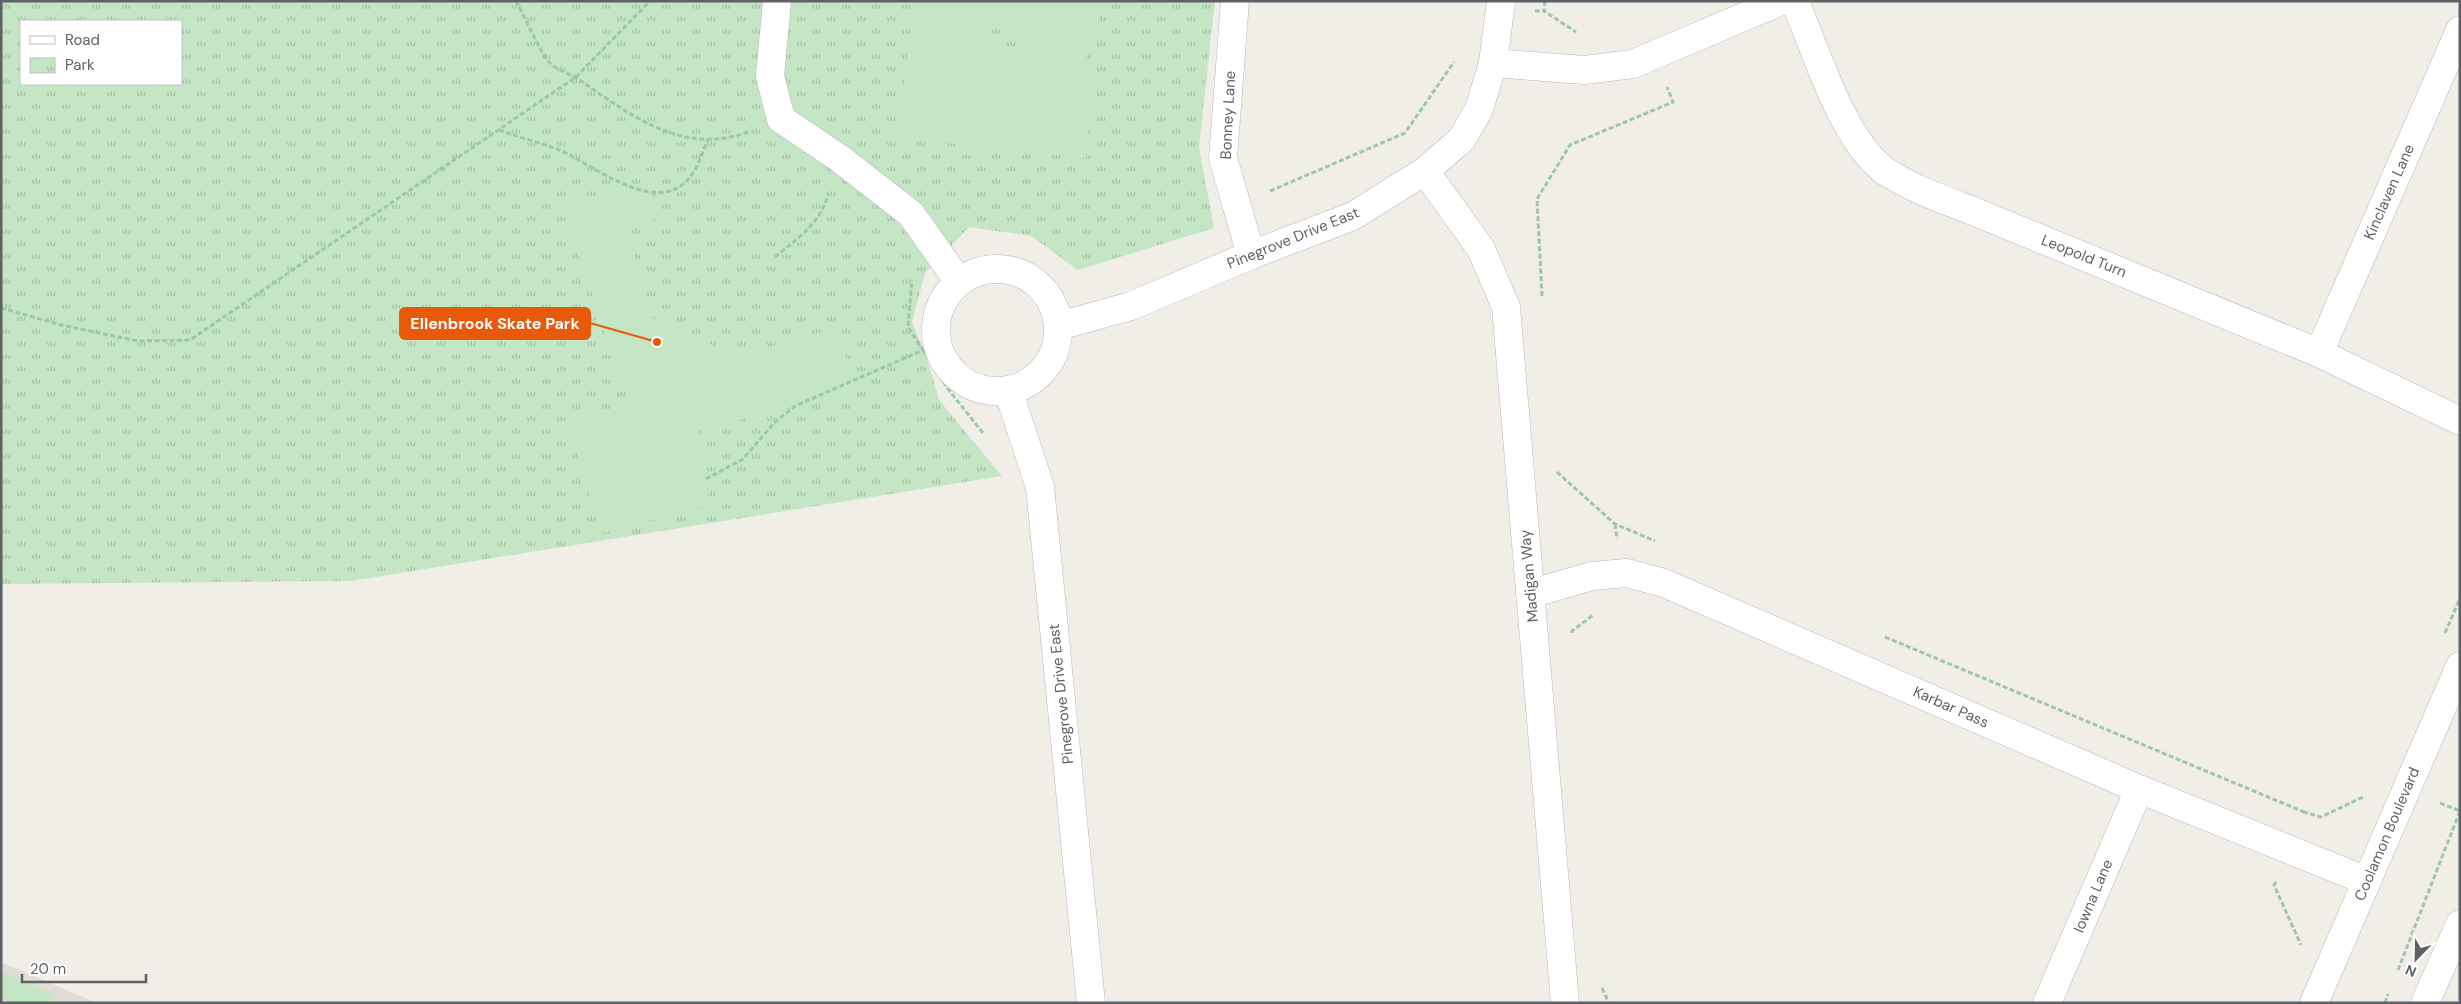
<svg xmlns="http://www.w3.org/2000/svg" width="2461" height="1004" font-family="'DM Sans',sans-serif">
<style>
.education{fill:#e0ddd5}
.park{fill:url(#park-tufts);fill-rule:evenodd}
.garden{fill:#c4e6c5;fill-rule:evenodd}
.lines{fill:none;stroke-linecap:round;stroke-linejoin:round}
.minor-casing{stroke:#b7b8bd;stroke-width:29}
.path{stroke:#9dc7ab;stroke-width:3;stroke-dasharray:5 2.5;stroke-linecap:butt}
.minor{stroke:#fff;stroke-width:28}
.labels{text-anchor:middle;stroke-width:4;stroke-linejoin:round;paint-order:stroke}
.street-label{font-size:15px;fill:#5e6166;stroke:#fff}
.leader{fill:none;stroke:#e8590c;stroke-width:2}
.callout-dot{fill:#e8590c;stroke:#fff;stroke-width:2}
.callout{fill:#e8590c;stroke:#e8590c;stroke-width:2}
.callout-label{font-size:16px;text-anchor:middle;font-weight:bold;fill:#fff}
</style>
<defs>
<pattern id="park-tufts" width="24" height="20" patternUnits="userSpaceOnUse" patternTransform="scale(1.25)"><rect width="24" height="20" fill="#c4e6c5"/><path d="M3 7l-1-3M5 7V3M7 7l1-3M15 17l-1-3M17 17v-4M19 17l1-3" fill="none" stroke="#a2bea4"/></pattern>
</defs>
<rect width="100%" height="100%" fill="#f0eee7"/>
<polygon class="education" points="1,962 97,1003 1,1003"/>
<path class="park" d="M 1,1 L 1215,1 L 1199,147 L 1214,228 L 1078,270 L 1031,236 L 969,227 L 925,273 L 912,322 L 927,359 L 939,400 L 1002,476 L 351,581 L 1,584 ZM 21,21 L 181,21 L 181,84 L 21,84 Z"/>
<g class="garden">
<path d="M 911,1 L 1100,1 L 1097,39 L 1089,38 L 1086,61 L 1095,62 L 1086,158 L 899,138 L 908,43 L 918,44 L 921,21 L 909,19 ZM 987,28 L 1021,31 L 1018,54 L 984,51 Z"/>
<polygon points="647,181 660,218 626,230 651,317 739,357 838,327 856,392 698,430 710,505 603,533 566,418 630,406 562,206"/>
<polygon points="1,972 56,995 53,1003 1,1003"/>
</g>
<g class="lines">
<g class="minor-casing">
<g id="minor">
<polyline points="777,1 770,76 781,119 839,158 911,214 959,282"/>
<polyline points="1235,1 1223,158 1251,255"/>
<path d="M 1795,1 C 1815,49 1843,141 1885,171 C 1911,188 1939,198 1968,209 L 2319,353 L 2460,421"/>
<polyline points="1493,63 1584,70 1633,64 1781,1"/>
<polyline points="1425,171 1481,249 1506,307 1565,1003"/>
<circle cx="997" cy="330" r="61"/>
<polyline points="1059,326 1131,306 1251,255 1353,216 1425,171 1462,139 1479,109 1493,63 1501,1"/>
<polyline points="2319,353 2460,30"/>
<polyline points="1008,390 1040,487 1091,1003"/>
<polyline points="1530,594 1592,576 1627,573 1664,583 2139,789 2367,881"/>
<polyline points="2047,1003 2139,789"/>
<polyline points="2314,1003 2460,666"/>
<polyline points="2425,1003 2460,924"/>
</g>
</g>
<g class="path">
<path d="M 516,1 C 524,15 540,52 549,62 C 556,70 572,74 581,81 C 632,116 683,156 748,132"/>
<polyline points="1545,1 1544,11 1576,32"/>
<polyline points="1535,11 1544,11"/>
<path d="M 499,130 C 518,137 538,142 557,149 C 589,162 647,211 682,185 C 697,174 701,155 708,139"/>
<polyline points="1270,191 1405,133 1454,62"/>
<path d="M 775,257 C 797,239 821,223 828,194"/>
<polyline points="1542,296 1537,199 1570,145 1673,102 1667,87"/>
<polyline points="1,308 61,325 138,341 190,340 576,77 650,1"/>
<polyline points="923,350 948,389 983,433"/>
<polyline points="1557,472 1615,524 1655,541"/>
<polyline points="706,479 743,459 774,423 795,406 923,350 908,327 912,280"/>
<polyline points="1615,524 1617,539"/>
<polyline points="1572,633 1572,631 1593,615"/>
<polyline points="2445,633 2460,598"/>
<polyline points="1885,637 2304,812"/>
<polyline points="2440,803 2460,811"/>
<polyline points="2304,813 2304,812 2321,817 2363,797"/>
<polyline points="2276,882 2274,885 2301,945"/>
<polyline points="2398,970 2460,811"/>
<polyline points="1602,988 1609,1003"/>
<polyline points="2385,1003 2388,994"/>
</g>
<use href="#minor" class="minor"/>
</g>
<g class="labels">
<g class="street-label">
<text transform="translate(1228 115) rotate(-87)" y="5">Bonney Lane</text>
<text transform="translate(2389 192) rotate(-66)" y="5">Kinclaven Lane</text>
<text transform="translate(1293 238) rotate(-22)" y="5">Pinegrove Drive East</text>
<text transform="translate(2084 256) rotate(22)" y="5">Leopold Turn</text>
<text transform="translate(1529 576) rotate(-95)" y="5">Madigan Way</text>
<text transform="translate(1061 694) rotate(-96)" y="5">Pinegrove Drive East</text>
<text transform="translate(1951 707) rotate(24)" y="5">Karbar Pass</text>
<text transform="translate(2387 834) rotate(-67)" y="5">Coolamon Boulevard</text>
<text transform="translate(2093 896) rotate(-67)" y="5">Iowna Lane</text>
</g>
</g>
<path class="leader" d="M657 342L590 323"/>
<circle class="callout-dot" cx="657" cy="342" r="5"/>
<rect class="callout" x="400" y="308" width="190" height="31" rx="5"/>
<g class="callout-label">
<text x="495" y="329">Ellenbrook Skate Park</text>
</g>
<rect width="2461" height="1004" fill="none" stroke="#5e6166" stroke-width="5"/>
<rect x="20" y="20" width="162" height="65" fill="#ffffff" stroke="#bfc0c2"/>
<rect x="30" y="36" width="25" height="8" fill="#ffffff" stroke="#bfc0c2"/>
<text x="65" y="45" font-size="15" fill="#5e6166">Road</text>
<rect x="30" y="58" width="25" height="15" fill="url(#park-tufts)" stroke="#bfc0c2"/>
<text x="65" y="70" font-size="15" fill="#5e6166">Park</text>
<g transform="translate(2416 959) rotate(203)" stroke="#ffffff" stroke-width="4" paint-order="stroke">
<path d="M0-4L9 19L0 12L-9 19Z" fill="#5e6166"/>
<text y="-8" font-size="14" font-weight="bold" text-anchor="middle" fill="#5e6166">N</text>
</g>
<path d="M22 974v8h124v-8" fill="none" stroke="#5e6166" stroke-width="2.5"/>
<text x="30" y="974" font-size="15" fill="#5e6166" stroke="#ffffff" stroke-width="4" paint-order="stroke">20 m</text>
</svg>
